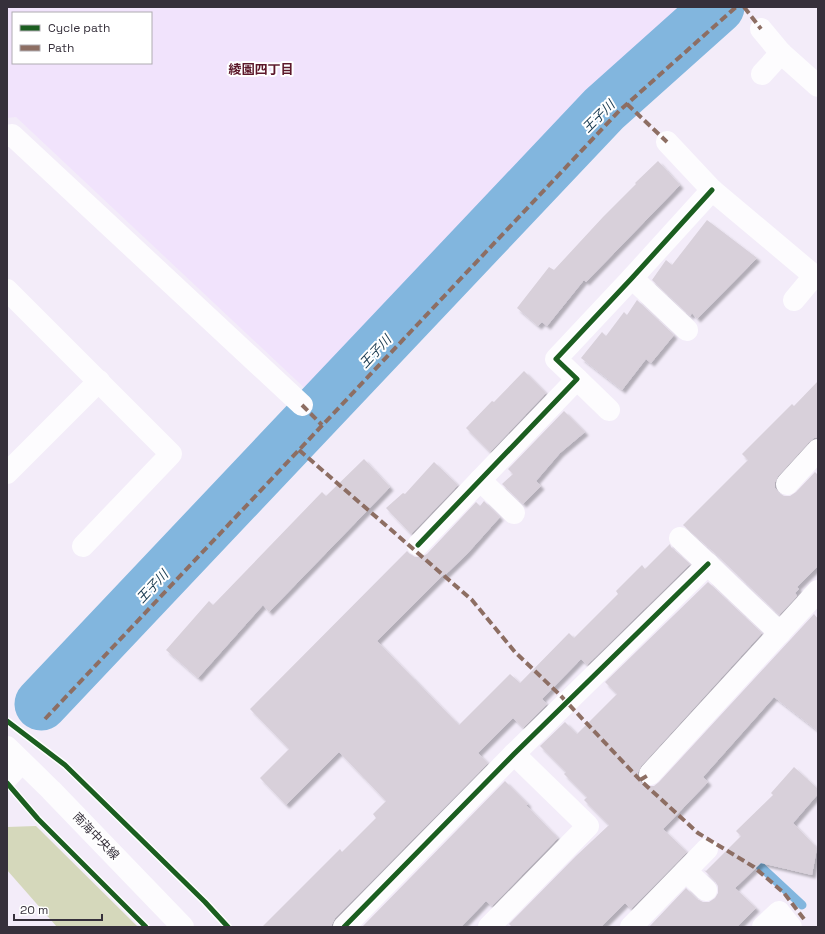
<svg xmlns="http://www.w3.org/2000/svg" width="825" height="934" font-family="'Space Grotesk','Noto Sans JP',sans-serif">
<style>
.built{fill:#f1e3fc;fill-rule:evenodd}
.green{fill:#d5d8bb}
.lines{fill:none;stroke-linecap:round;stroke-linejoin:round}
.stream{stroke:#82b6de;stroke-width:9}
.river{stroke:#82b6de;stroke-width:53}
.building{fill:#d8d0da;filter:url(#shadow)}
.street{stroke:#fdfcfe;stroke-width:22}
.secondary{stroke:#fdfcfe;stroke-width:22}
.quiet{stroke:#8d6e63;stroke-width:4;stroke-dasharray:8 4;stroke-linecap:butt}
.cycleway-casing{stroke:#fff;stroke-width:8}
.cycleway{stroke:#1b5e20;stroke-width:5}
.labels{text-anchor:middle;stroke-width:4;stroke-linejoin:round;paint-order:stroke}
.street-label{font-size:12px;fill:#36303b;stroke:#fff}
.neighbourhood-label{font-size:13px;font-weight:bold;fill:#5c182a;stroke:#fff}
.water-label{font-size:13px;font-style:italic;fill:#18394f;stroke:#fff}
</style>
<defs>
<filter id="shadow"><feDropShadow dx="3.5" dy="3.5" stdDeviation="1" flood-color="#0004"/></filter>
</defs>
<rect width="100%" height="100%" fill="#f3ecf9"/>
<path class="built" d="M 7,7 L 696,7 L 607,93 L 313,396 L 16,117 L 7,118 ZM 13,13 L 151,13 L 151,63 L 13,63 Z"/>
<polygon class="green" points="36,826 138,927 57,927 7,870 7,827"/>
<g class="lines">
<polyline class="stream" points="760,866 802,905"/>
<polyline class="river" points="41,704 604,109 718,7"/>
</g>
<g class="building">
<polygon points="658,161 680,185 586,282 584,280 547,326 542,322 538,326 517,308 549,267 554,270 603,217 636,184 635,183"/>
<polygon points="707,220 757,258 697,319 692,313 690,316 652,280 666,260 672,265"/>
<polygon points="637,300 674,335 651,363 646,359 622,390 581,358 602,332 606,336 624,312 627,315"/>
<polygon points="524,371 546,393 490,452 466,428 492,401 494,402"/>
<polygon points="818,381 818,437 814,438 809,442 778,476 775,482 775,488 779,493 784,496 790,496 796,492 815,472 818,475 818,566 797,587 799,589 795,593 797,596 779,615 717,555 683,525 748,460 742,454 792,404 794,406"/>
<polygon points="564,411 585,432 560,453 536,481 541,486 523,504 502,484 513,474 508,469"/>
<polygon points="364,459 390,487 269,612 263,605 198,678 166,650 209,601 213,605 322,492 326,496"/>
<polygon points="434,462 458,485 411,534 386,508 403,493 405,494"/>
<polygon points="484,501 500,517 467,554 445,575 444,574 377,641 459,725 510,674 520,683 569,633 574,638 618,594 616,591 642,565 645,569 670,544 671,547 690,564 587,665 581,659 542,699 547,704 523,728 513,718 478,753 488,763 335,918 332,924 332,927 262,927 340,849 342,852 376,818 373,814 386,801 339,752 286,805 260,778 289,749 250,709 407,551 410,554 415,557 421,557 427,554 476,502 480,506"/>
<polygon points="708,582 762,633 641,766 638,772 638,778 641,783 648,786 654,786 659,782 814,614 818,619 818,731 774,697 703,777 708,782 663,829 687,852 631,909 625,903 601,927 512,927 509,924 576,856 609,825 584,800 587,797 564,774 566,772 540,746 565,722 577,734 617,694 605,682"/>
<polygon points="794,767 818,789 818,794 793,823 817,848 812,875 761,863 735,888 756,908 737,927 649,927 686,888 697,899 703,902 709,902 715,898 718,893 718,886 715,881 704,870 706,871 741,836 736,831 773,795 771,793"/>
<polygon points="505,781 528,804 526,805 558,838 492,906 486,901 461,927 362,927"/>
</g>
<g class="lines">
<g class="street">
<polyline points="761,29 781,53 818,86"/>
<polyline points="762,74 781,53"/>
<polyline points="7,136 12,135 302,405"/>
<polyline points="667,142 712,190 818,279"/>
<polyline points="632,278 687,330"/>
<polyline points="7,290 171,454 83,546"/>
<polyline points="794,300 814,276"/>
<polyline points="577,379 609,410"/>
<polyline points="7,473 99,381"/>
<polyline points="480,480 514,513"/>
<polyline points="787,484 818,450"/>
<polyline points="680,538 780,633"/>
<polyline points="418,545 577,379 556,359 632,278 712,190"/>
<polyline points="650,774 818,591"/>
<polyline points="7,778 22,762"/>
<polyline points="686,871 706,890"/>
<polyline points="344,927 514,754 708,564"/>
<polyline points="489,927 588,826 514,754"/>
<polyline points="631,927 707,849"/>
<polyline points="763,927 779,912 791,927"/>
</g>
<polyline class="secondary" points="7,747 51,790 183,927"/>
<g class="quiet">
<polyline points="744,7 761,29"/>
<polyline points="627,104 667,142"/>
<polyline points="302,405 322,425"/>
<polyline points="299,450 472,600 515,652 560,695 640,780 698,833 754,867 784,893 804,919"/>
<polyline points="45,719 619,111 736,7"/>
<polyline points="640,780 650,774"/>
</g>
<g class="cycleway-casing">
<g id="cycleway">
<polyline points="418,545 577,379 556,359 632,278 712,190"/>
<polyline points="7,721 65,765 205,902 228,927"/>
<polyline points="7,783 38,819 146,927"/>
<polyline points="344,927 514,754 708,564"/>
</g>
</g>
<use href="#cycleway" class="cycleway"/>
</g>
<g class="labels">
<g class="street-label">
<text transform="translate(96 836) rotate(46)" y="4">南海中央線</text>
</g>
<g class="neighbourhood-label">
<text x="261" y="74">綾園四丁目</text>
</g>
<g class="water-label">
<text transform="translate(598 116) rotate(-45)" y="5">王子川</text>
<text transform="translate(375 351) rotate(-47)" y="5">王子川</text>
<text transform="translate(152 586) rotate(-47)" y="5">王子川</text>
</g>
</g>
<rect width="825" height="934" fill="none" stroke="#36303b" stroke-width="16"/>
<rect x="12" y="12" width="140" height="52" fill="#ffffff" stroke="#afacb1"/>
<rect x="20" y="25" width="20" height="6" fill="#1b5e20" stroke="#afacb1"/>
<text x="48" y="32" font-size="12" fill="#36303b">Cycle path</text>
<rect x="20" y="45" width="20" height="6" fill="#8d6e63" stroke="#afacb1"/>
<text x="48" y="52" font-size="12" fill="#36303b">Path</text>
<path d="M14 914v6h88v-6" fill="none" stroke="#36303b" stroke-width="2"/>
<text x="20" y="914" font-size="12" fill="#36303b" stroke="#ffffff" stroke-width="3" paint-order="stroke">20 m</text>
</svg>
